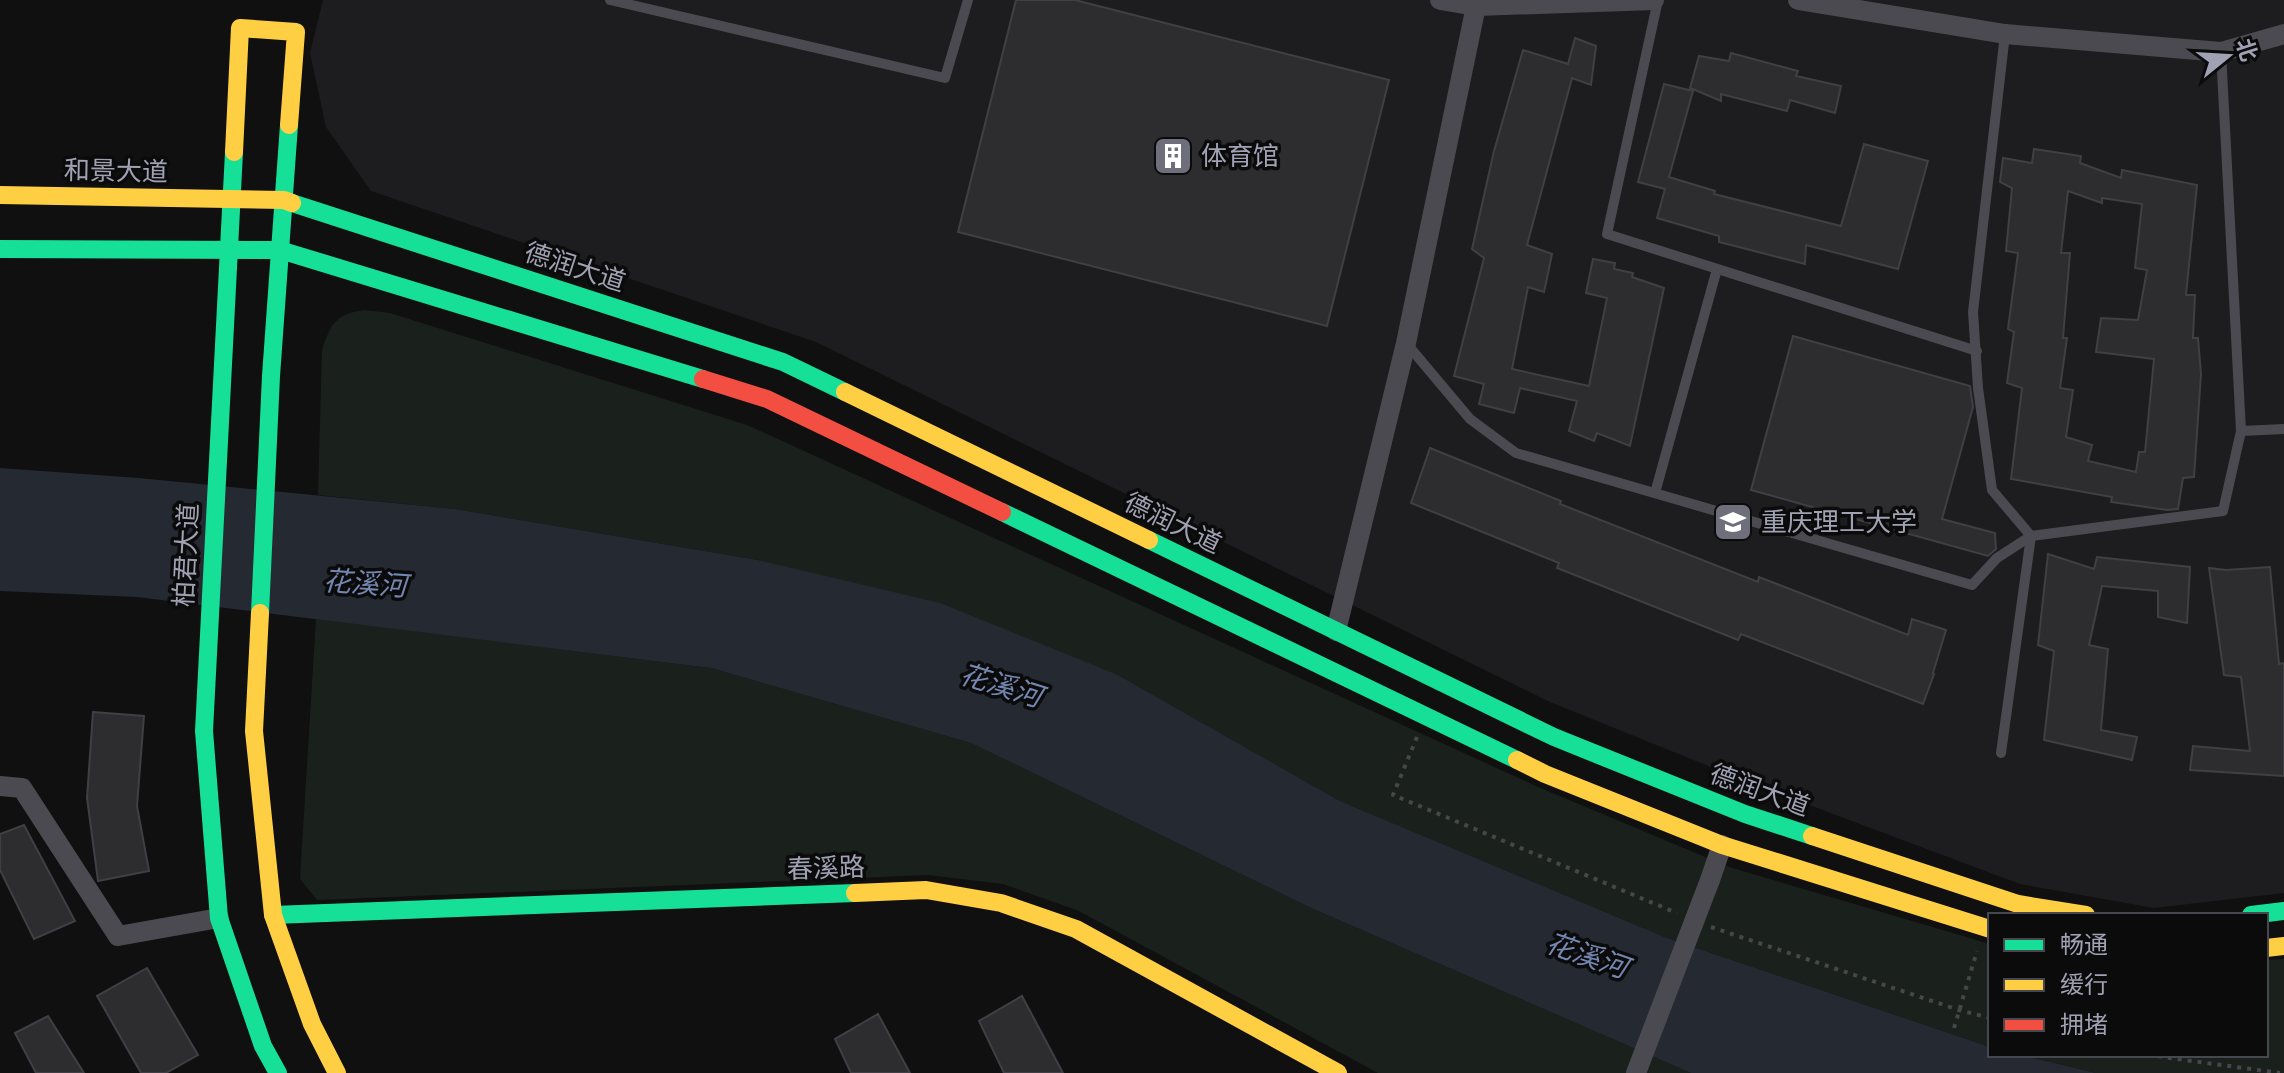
<svg xmlns="http://www.w3.org/2000/svg" width="2284" height="1073" font-family="'Space Grotesk','Noto Sans SC',sans-serif">
<style>
.built{fill:#1d1d1f}
.green{fill:#1a211c}
.water{fill:#242932}
.building{fill:#2d2d30;stroke:#3f3f45;stroke-width:2;fill-rule:evenodd}
.lines{fill:none;stroke-linecap:round;stroke-linejoin:round}
.path{stroke:#46464b;stroke-width:4;stroke-dasharray:4 6;stroke-linecap:butt}
.lane{stroke:#4a4a50;stroke-width:10}
.street{stroke:#4a4a50;stroke-width:20}
.fast{stroke:#16e098;stroke-width:18}
.slow{stroke:#ffcf43;stroke-width:18}
.jam{stroke:#f24e42;stroke-width:18}
.street-bridge{stroke:#4a4a50;stroke-width:20}
.labels{text-anchor:middle;stroke-width:7;stroke-linejoin:round;paint-order:stroke}
.poi-label{font-size:26px;fill:#a0a2b3;stroke:#0b0b0c;text-anchor:start}
.street-label{font-size:26px;fill:#a0a2b3;stroke:#0b0b0c}
.water-label{font-size:28px;font-style:italic;fill:#7487b1;stroke:#0b0b0c}
</style>
<rect width="100%" height="100%" fill="#101011"/>
<polygon class="built" points="323,0 2284,0 2284,893 2154,908 2020,884 1748,782 1550,702 816,342 371,191 326,127 310,53"/>
<g class="green">
<path d="M 365,310 L 390,313 L 747,425 L 1538,787 L 1729,867 L 1990,944 L 1990,1047 L 1667,938 L 1340,801 L 1118,675 L 758,560 L 455,509 L 318,495 L 322,350 C 331,323 336,314 365,310 Z"/>
<polygon points="316,619 711,668 971,743 1311,908 1691,1073 1378,1073 1079,911 1003,884 928,875 317,900 300,879"/>
<polygon points="2284,959 2284,1073 2096,1073 2022,1055 2266,1055 2266,960"/>
</g>
<polygon class="water" points="0,468 139,478 455,509 758,560 940,603 1118,675 1340,801 1667,938 1990,1047 1990,1055 2022,1055 2096,1073 1691,1073 1311,908 971,743 711,668 137,597 0,591"/>
<g class="building">
<polygon points="1016,0 1075,0 1389,80 1327,326 958,232"/>
<polygon points="1575,38 1596,46 1591,85 1572,78 1527,245 1552,254 1546,283 1544,292 1528,287 1512,369 1589,386 1607,298 1586,293 1593,259 1615,263 1614,269 1633,273 1632,277 1664,288 1630,446 1597,433 1594,441 1569,431 1577,401 1520,388 1514,413 1479,404 1484,384 1454,376 1484,258 1472,249 1494,151 1523,50 1568,64"/>
<polygon points="1731,53 1798,71 1796,76 1841,86 1835,113 1790,100 1787,111 1721,94 1721,101 1690,88 1699,56 1729,61"/>
<polygon points="1664,84 1693,91 1669,177 1715,191 1714,194 1841,226 1864,144 1928,161 1898,269 1806,245 1805,264 1719,242 1719,236 1657,218 1665,189 1638,182"/>
<path d="M 2034,149 L 2081,156 L 2080,163 L 2121,178 L 2122,170 L 2197,185 L 2186,295 L 2195,295 L 2193,338 L 2198,338 L 2201,374 L 2194,477 L 2183,478 L 2178,509 L 2167,510 L 2111,502 L 2112,497 L 2011,479 L 2022,388 L 2007,383 L 2014,332 L 2008,329 L 2018,253 L 2006,251 L 2012,188 L 2000,182 L 2003,158 L 2032,163 ZM 2068,191 L 2102,203 L 2102,198 L 2142,204 L 2135,268 L 2147,270 L 2138,320 L 2101,318 L 2096,352 L 2154,359 L 2145,452 L 2139,452 L 2136,472 L 2088,461 L 2092,445 L 2066,437 L 2073,390 L 2060,388 L 2067,338 L 2063,338 L 2070,253 L 2061,253 Z"/>
<polygon points="1793,336 1970,386 1973,407 1942,519 1995,533 1996,549 1988,556 1751,490"/>
<polygon points="1430,448 1561,501 1560,504 1758,582 1759,577 1908,635 1912,619 1946,630 1933,673 1934,674 1923,704 1741,634 1738,640 1557,568 1559,563 1411,503"/>
<polygon points="2048,554 2094,569 2097,557 2190,567 2187,623 2158,617 2158,591 2102,586 2089,645 2108,649 2101,730 2137,737 2132,760 2044,740 2054,651 2038,645"/>
<polygon points="2270,567 2279,664 2284,663 2284,776 2190,770 2193,746 2250,751 2241,677 2224,675 2209,568 2226,570"/>
<polygon points="93,712 144,716 137,806 149,871 98,881 87,798"/>
<polygon points="24,825 75,921 34,939 0,870 0,834"/>
<polygon points="147,968 198,1055 166,1073 141,1073 97,996"/>
<polygon points="1022,996 1063,1073 1004,1073 979,1021"/>
<polygon points="878,1014 910,1073 851,1073 835,1039"/>
<polygon points="48,1016 84,1073 36,1073 15,1033"/>
</g>
<g class="lines">
<g class="path">
<polyline points="1417,737 1393,795 1677,913"/>
<polyline points="1711,927 1959,1010 1990,1018"/>
<polyline points="1954,1028 1977,951"/>
<polyline points="2148,1055 2280,1073"/>
</g>
<g class="lane">
<polyline points="610,0 945,78 968,0"/>
<polyline points="1658,0 1607,234 1977,351"/>
<polyline points="1407,344 1470,419 1516,453 1972,585 1997,558 2031,536 2223,511 2241,431 2221,52"/>
<polyline points="2241,431 2284,429"/>
<polyline points="1655,493 1717,269"/>
<polyline points="2001,753 2031,536 1992,490 1978,388 1973,312 2005,34"/>
</g>
<g class="street">
<polyline points="1440,0 1476,6 1654,0"/>
<polyline points="1798,0 2005,34 2221,52 2284,34"/>
<polyline points="1336,631 1406,343 1476,6"/>
<polyline points="0,786 22,788 118,936 219,918"/>
<polyline points="1710,880 1722,845"/>
</g>
<g class="fast">
<polyline points="234,152 204,731 219,918 263,1046 278,1073"/>
<polyline points="292,203 783,362 845,392"/>
<polyline points="0,249 280,250 703,379"/>
<polyline points="1002,512 1517,760"/>
<polyline points="1149,540 1554,737 1745,814 1812,836"/>
<polyline points="260,613 271,376 289,125"/>
<polyline points="273,915 855,893"/>
<polyline points="2251,915 2284,911"/>
</g>
<g class="slow">
<polyline points="234,152 240,28 296,32 289,125"/>
<polyline points="0,195 284,200 292,203"/>
<polyline points="845,392 1149,540"/>
<polyline points="260,613 254,731 273,915 312,1024 337,1073"/>
<polyline points="1517,760 1545,774 1722,845 1990,929"/>
<polyline points="1812,836 2018,904 2086,915"/>
<polyline points="855,893 926,890 1001,903 1076,929 1338,1073"/>
<polyline points="2266,948 2284,946"/>
</g>
<polyline class="jam" points="703,379 767,399 1002,512"/>
<polyline class="street-bridge" points="1636,1073 1710,880"/>
</g>
<defs>
<g id="building-square" transform="scale(2)"><rect x="-9" y="-9" width="18" height="18" rx="4" fill="#6e6f7a" stroke="#0b0b0c"/><path d="M-4-6H4V6H1V3H-1V6H-4ZM-2.5-4.3h1.7v1.8h-1.7ZM.8-4.3h1.7v1.8H.8ZM-2.5-1h1.7V.8h-1.7ZM.8-1h1.7V.8H.8Z" fill="#fff"/></g>
<g id="university-square" transform="scale(2)"><rect x="-9" y="-9" width="18" height="18" rx="4" fill="#6e6f7a" stroke="#0b0b0c"/><path d="M0-5L7-2L0 1L-7-2ZM-4 1L0 2.5L4 1V4Q0 6-4 4Z" fill="#fff"/></g>
</defs>
<g fill-rule="evenodd">
<use href="#building-square" x="1173" y="156"/>
<use href="#university-square" x="1733" y="522"/>
</g>
<g class="labels">
<g class="poi-label">
<text x="1201" y="165">体育馆</text>
<text x="1761" y="531">重庆理工大学</text>
</g>
<g class="street-label">
<text transform="translate(116 171) rotate(1)" y="9">和景大道</text>
<text transform="translate(575 267) rotate(18)" y="9">德润大道</text>
<text transform="translate(1173 523) rotate(26)" y="9">德润大道</text>
<text transform="translate(186 555) rotate(-87)" y="9">柏君大道</text>
<text transform="translate(1760 790) rotate(20)" y="9">德润大道</text>
<text transform="translate(826 868) rotate(-2)" y="9">春溪路</text>
</g>
<g class="water-label">
<text transform="translate(365 583) rotate(4)" y="10">花溪河</text>
<text transform="translate(1001 685) rotate(17)" y="10">花溪河</text>
<text transform="translate(1587 955) rotate(19)" y="10">花溪河</text>
</g>
</g>
<rect x="1988" y="913" width="280" height="144" fill="#0b0b0c" stroke="#47474f" stroke-width="2"/>
<rect x="2004" y="939" width="40" height="12" fill="#16e098" stroke="#47474f" stroke-width="2"/>
<text x="2060" y="953" font-size="24" fill="#a0a2b3">畅通</text>
<rect x="2004" y="979" width="40" height="12" fill="#ffcf43" stroke="#47474f" stroke-width="2"/>
<text x="2060" y="993" font-size="24" fill="#a0a2b3">缓行</text>
<rect x="2004" y="1019" width="40" height="12" fill="#f24e42" stroke="#47474f" stroke-width="2"/>
<text x="2060" y="1033" font-size="24" fill="#a0a2b3">拥堵</text>
<g transform="translate(2228 56) rotate(72)" stroke="#0b0b0c" stroke-width="6" paint-order="stroke">
<path d="M0-6L14 30L0 20L-14 30Z" fill="#a0a2b3"/>
<text y="-12" font-size="22" font-weight="bold" text-anchor="middle" fill="#a0a2b3">北</text>
</g>
</svg>
